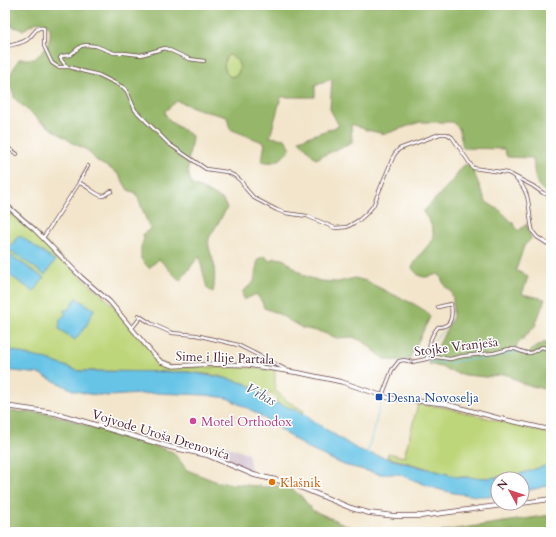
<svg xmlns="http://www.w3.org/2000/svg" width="556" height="537" font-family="Cardo,serif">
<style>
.industrial{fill:#d1bdcb}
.green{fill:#bed67a;stroke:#847a52}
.forest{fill:#96b76a;stroke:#706b4a;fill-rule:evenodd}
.water{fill:#68c4e6;stroke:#597288}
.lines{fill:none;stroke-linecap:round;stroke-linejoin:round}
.stream{stroke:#68c4e6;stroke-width:1}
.street-casing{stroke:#633d43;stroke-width:4}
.secondary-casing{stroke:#633d43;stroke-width:5}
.primary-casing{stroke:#633d43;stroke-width:5.5}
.street{stroke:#fff;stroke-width:2.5}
.secondary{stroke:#fff;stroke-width:3.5}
.primary{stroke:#fff;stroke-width:4}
.transit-dot{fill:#1a4fb4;stroke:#fff;stroke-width:1.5}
.hotel-dot{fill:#d1479c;stroke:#fff;stroke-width:1.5}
.food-dot{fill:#e8710a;stroke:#fff;stroke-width:1.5}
.labels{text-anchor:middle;stroke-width:3;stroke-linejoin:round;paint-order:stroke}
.street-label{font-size:13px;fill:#4a1f2b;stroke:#fff}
.transit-label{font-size:13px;fill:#164399;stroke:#fff;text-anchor:start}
.hotel-label{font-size:13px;fill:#b23c85;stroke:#fff;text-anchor:start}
.food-label{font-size:13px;fill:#c56008;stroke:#fff;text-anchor:start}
.water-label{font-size:14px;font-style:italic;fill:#54596c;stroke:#fff}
</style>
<rect width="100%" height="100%" fill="#fff"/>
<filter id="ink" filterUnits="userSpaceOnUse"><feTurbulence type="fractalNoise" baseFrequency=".025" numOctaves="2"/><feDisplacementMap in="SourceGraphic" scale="8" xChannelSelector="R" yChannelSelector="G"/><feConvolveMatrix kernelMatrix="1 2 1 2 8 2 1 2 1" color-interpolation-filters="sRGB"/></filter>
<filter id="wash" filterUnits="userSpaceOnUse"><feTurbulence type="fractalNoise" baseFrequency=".012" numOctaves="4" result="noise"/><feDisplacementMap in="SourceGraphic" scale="16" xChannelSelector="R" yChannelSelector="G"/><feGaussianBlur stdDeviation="0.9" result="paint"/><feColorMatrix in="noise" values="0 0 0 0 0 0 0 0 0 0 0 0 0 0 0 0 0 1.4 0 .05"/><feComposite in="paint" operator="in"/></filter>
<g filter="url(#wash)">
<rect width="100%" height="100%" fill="#f2e5cb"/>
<polygon class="industrial" points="223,445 248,454 252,473 219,457"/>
<g class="green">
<path d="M 228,55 L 232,55 L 238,61 L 240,68 L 237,75 L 230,77 C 224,70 222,63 228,55 Z"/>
<polygon points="5,204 24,220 75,271 110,302 161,363 173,367 249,367 275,370 275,390 287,401 304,411 303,413 275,403 276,402 277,398 272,393 263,393 247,384 214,375 188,372 79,371 45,359 27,356 5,348"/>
<polygon points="418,404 443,407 551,434 551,464 520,474 489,478 458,477 387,457 388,453 404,457"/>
</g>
<g class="forest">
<path d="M 5,5 L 551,5 L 551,194 C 533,188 535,174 533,158 L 507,157 L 504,149 L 463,148 L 459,128 L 452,122 L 420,122 L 385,134 L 367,130 L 351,124 L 352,142 L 316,159 L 299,140 L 339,126 L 330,109 L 332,79 L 315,85 L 315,97 L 281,97 L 270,137 L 285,139 L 291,148 C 281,159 278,165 262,161 L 265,143 L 230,129 L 227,117 L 204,111 L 177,101 L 165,111 L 165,114 L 171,122 L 192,136 C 190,155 184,169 193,186 L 198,187 L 222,199 L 227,208 L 209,238 C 207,247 212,255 214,264 C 215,274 215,283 213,293 L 207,288 L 199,256 L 180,281 L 159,259 L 149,268 L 141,259 L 141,247 L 144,239 L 143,234 L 150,229 L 136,193 L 128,190 L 119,175 L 113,170 L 98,162 L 87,150 L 73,143 L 40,121 L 15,99 L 8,79 L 19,59 L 34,59 C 45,51 52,42 50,28 L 42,22 L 36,22 L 23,30 L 5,24 ZM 228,55 C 235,56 238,61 240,68 L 237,75 L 230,77 C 224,70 222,63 228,55 Z"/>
<path d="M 466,164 L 472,168 L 486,202 L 501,211 L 514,224 L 518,231 L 527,224 L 531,239 L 524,246 L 516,270 L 528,277 L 522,294 L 545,299 L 535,326 L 517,345 L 515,350 L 528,354 L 533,349 L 551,339 L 551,394 L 549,390 L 523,384 L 505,374 L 486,377 L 465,375 L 450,371 L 441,367 L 429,364 L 453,317 L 453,298 L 450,290 L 446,288 L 439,274 C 425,277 422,281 412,268 C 425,241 446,242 423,212 L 455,178 L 460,169 Z"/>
<polygon points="265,256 269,261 275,258 283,259 305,276 320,281 338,282 355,278 366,281 390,293 414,304 427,312 430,317 409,360 404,359 396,361 384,359 364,342 353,337 337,338 321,332 302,328 277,313 264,308 262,302 256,294 244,300 242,292 254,282 258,259"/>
<polygon points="5,411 48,413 173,452 187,470 217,482 266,487 286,485 301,496 312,510 362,532 5,532"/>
<polygon points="551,515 551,532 437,532"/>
</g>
<g class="water">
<polygon points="19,235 55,261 45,275 8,249"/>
<polygon points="6,252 44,278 34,292 5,272"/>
<polygon points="76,298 94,309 86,326 75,340 59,329 60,320 66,313 63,311 70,308"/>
<polygon points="5,348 27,355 45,359 79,371 188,372 225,378 247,384 263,393 273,403 283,405 303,413 313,421 360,451 458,477 489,478 520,474 551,464 551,485 522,492 522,479 498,479 498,496 477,496 454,493 437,489 398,474 380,474 344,465 309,449 253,411 227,398 206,395 157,393 108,396 89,394 75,391 40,374 5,370"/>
</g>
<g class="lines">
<g class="stream">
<polyline points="429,357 435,339 444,330"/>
<polyline points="398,365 403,363 414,364 424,361 450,363 463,360 492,358 514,352 518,353"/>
<polyline points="367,454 382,399"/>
</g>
</g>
</g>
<g filter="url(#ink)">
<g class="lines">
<g class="street-casing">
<g id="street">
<path d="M 5,47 C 13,44 23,44 29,38 C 34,34 36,26 44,28 L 44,46 L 52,63 L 58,67 L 70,67 L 82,71 L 99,75 L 123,87 L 127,91 L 135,110 L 169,144 L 206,169 L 227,172 L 235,176 L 241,181 L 246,189 L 254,198 L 277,210 L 285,213 L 307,216 L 335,228 L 347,227 L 359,220 L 367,213 L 373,206 L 394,155 L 399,149 L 440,134 L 447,134 L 452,137 L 473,168 L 508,173 L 533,186 L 543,193 L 551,196"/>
<polyline points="66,66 60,58 62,56 70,55 81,46 86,45 96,46 114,53 124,53 141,55 165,48 189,59 204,61"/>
<polyline points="5,146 17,154"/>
<path d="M 516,179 C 533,194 527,212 533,232 L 537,237 L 551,246"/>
<polyline points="79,182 88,166"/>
<path d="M 43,238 L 79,183 C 86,184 96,196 103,196 C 106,195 108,192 112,191"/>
<polyline points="138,315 152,324 172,333 196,335 238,345 285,369"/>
<polyline points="132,328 141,317"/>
<path d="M 426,359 C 430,354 429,348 430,342 C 431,337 434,332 438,327 C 440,327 442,327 444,326 C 453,324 452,311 451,304 L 438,307"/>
<polyline points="382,396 392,370 399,361 404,360 412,362 436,357 450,359 463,356 494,353 509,349 515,349 526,353 531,353 542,347 551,350"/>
</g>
</g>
<g class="secondary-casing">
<polyline id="secondary" points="5,204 35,230 81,277 110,302 153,354 161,362 174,366 213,364 248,365 300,373 342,382 389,398 446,404 498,418 551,430"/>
</g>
<g class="primary-casing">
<g id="primary">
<polyline points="5,406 55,413 170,447 207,455 254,475 290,483 351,508 369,513 395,516 421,516 518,503"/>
<polyline points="522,503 551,499"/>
</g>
</g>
<use href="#street" class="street"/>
<use href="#secondary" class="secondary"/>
<use href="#primary" class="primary"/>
</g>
</g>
<rect class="transit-dot" x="375" y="393" width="8" height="8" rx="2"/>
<circle class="hotel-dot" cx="193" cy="421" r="4"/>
<circle class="food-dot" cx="272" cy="482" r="4"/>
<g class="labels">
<g class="street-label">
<text transform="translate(456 346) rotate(-7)" y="5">Stojke Vranješa</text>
<text transform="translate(225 357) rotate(2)" y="5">Sime i Ilije Partala</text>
<text transform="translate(161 434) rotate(17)" y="5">Vojvode Uroša Drenovića</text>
</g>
<g class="transit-label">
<text x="387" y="402">Desna Novoselja</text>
</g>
<g class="hotel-label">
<text x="201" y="426">Motel Orthodox</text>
</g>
<g class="food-label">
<text x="280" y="487">Klašnik</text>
</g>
<g class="water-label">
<text transform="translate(261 394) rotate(28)" y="5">Vrbas</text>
</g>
</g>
<rect width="556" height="537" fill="none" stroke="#fff" stroke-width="20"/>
<g transform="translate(510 491) rotate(310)"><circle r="19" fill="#ffffff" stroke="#b7a5aa"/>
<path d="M0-3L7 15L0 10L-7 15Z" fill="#d1495b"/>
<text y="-6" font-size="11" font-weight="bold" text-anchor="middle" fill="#4a1f2b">N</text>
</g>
</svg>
